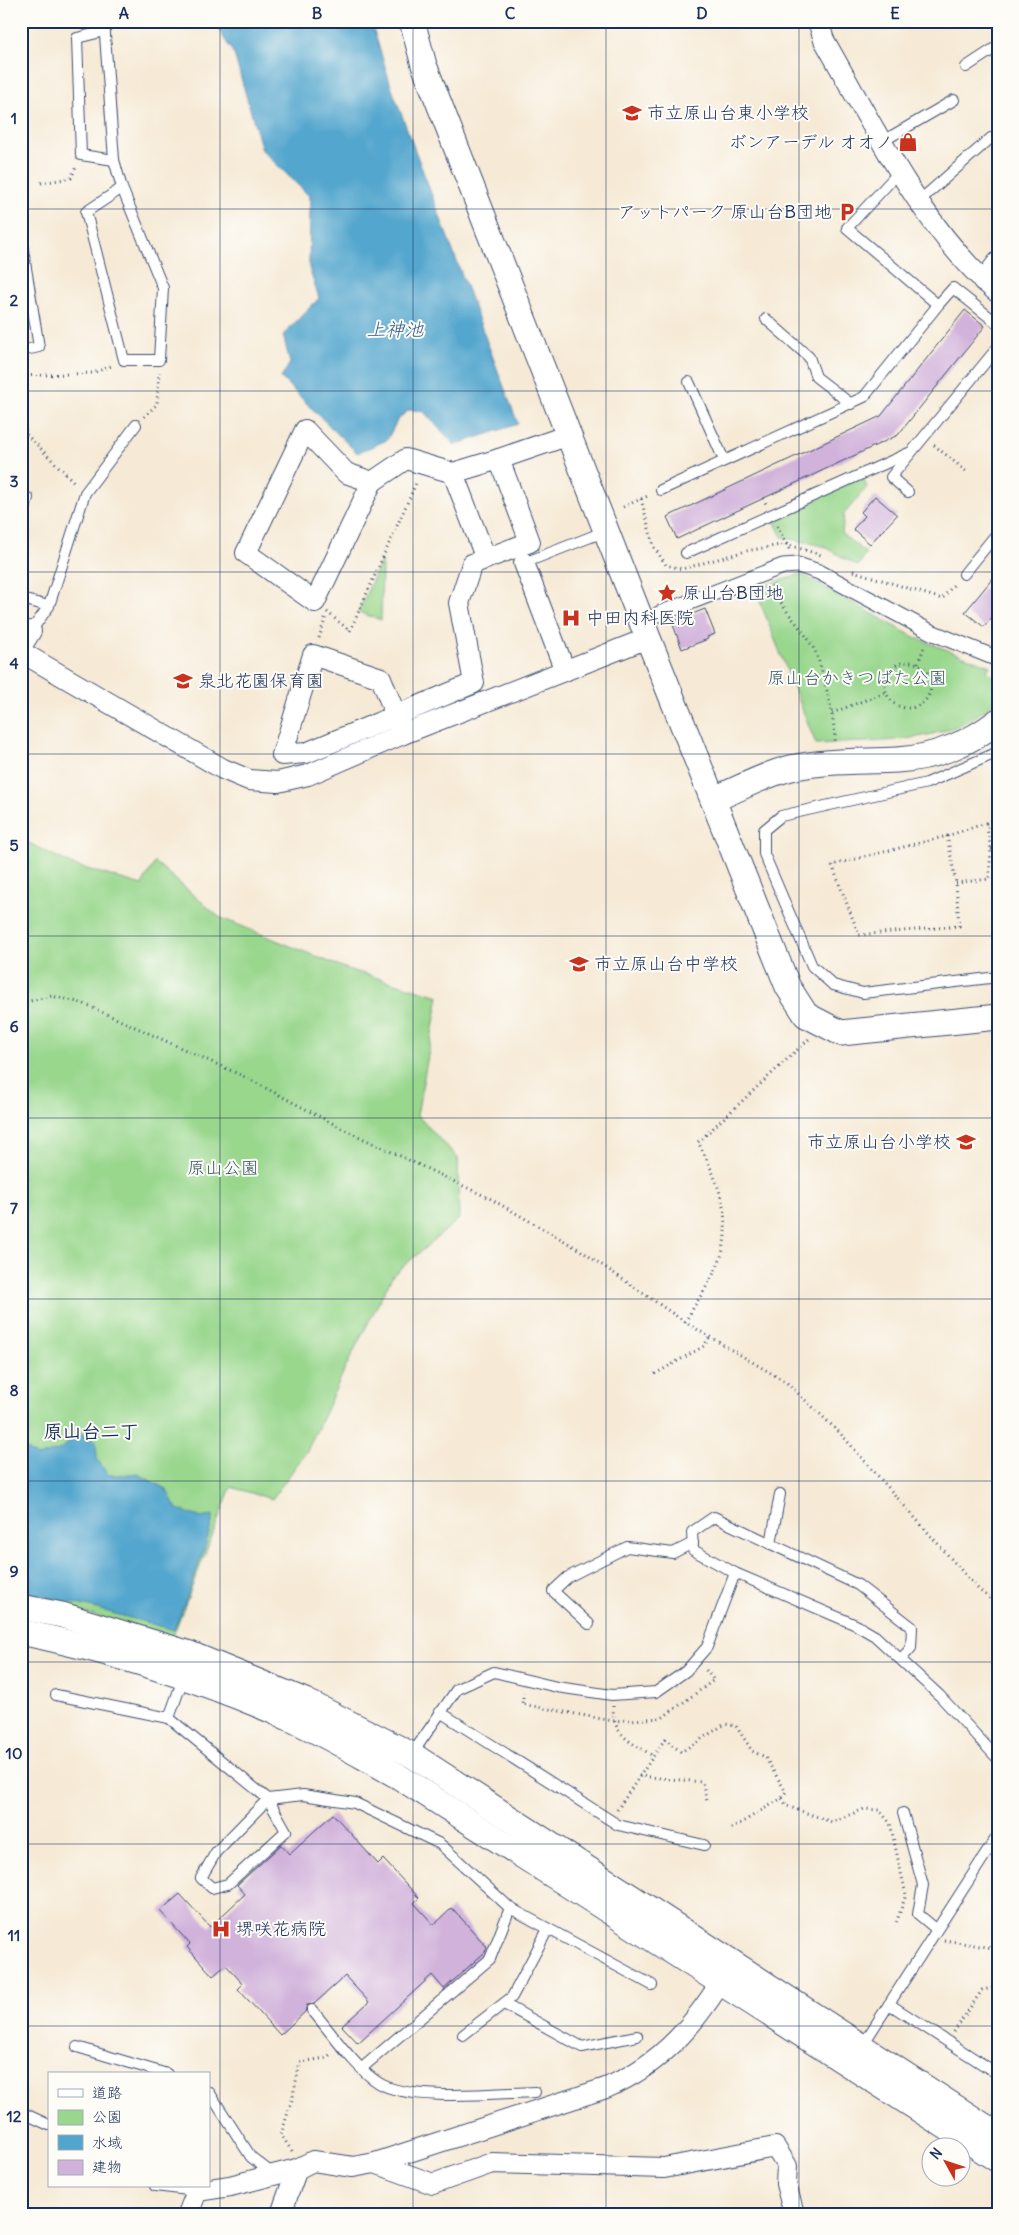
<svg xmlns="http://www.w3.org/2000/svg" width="1019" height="2235" font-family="Delius,'Klee One',sans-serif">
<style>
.green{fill:#99d78d;stroke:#5a8376}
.water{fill:#52a6ce;stroke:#366a96}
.building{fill:#d1b2db}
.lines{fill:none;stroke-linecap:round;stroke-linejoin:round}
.service-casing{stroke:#3c4b70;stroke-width:12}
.pedestrian-casing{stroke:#3c4b70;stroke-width:17}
.minor-casing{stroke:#3c4b70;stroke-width:22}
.tertiary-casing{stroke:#3c4b70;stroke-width:27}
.path{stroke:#3c4b70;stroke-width:3;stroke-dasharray:1 4;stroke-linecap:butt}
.service{stroke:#fff;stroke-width:10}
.pedestrian{stroke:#fff;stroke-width:15}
.minor{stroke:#fff;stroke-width:20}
.tertiary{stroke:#fff;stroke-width:25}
.grid{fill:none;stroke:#1b2f5e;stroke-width:1;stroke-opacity:0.55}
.labels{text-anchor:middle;stroke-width:4;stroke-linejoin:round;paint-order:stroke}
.poi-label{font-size:18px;fill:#1b2f5e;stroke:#fdfcf7;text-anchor:start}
.park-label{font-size:18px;fill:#3a596a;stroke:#fdfcf7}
.water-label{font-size:19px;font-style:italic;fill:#315f8b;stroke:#fdfcf7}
.neighbourhood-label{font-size:19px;font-weight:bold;fill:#1b2f5e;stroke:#fdfcf7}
.neatline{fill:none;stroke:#1b2f5e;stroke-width:2}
.grid-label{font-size:16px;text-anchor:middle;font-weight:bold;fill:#1b2f5e}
</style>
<rect width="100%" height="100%" fill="#fdfcf7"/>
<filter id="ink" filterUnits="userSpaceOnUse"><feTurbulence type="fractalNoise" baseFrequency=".02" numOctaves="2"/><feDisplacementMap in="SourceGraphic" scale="10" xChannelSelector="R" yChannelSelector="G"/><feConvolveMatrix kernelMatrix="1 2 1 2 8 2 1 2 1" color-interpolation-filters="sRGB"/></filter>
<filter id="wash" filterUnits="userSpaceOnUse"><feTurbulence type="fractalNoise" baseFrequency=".0096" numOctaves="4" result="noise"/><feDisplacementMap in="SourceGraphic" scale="20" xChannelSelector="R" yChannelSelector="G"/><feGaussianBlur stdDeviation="1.12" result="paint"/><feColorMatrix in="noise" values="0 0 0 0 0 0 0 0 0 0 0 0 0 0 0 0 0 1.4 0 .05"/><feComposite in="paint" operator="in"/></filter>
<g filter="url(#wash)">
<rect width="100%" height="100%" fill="#f6ead6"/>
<g class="green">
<polygon points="861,474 867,487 844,514 842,534 866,553 858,566 823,546 782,537 771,514"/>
<polygon points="382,559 381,620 358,612"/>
<path d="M 801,574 L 916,638 L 990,666 L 987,671 L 998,680 L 998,698 C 951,747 877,740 816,744 L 755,589 Z"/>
<polygon points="21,839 73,865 142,885 155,862 219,917 347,969 439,996 417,1115 458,1158 459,1219 393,1275 349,1360 307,1451 272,1499 231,1487 173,1636 21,1597"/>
</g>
<g class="water">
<polygon points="213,21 371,21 392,89 518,424 455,445 423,411 409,410 398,419 387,440 357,453 281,378 290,363 283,335 319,298 309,268 310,197 262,150 234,54"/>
<path d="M 80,1433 L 96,1442 L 97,1459 L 108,1475 L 138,1474 L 166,1489 L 177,1509 L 202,1518 L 213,1515 C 215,1525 180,1615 174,1630 L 90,1607 L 21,1592 L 21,1447 L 38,1457 L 61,1449 Z"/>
</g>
<g id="blocks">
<g class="building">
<polygon points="965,310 985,326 898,435 677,539 667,517 881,416"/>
<polygon points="875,496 897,515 870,544 853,529 865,516 861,512"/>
<polygon points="998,572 998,610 984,627 965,612"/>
<polygon points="705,609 715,634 707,637 708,639 682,649 672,622"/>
<polygon points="333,1814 378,1864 383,1859 419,1898 414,1903 434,1925 452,1908 487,1947 485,1952 444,1989 432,1975 358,2043 342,2026 369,2002 345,1976 314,2004 307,2005 305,2012 280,2035 238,1989 243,1984 226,1965 213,1976 187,1947 190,1944 160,1911 180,1894 210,1927 245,1894 237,1885 281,1845 289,1854"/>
</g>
</g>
</g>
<g filter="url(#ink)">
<use href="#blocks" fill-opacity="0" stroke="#3c4b70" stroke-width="1"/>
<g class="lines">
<g class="service-casing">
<g id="service">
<polyline points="104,21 114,160 122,188 163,288 159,360 124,360 86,212 122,188"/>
<polyline points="105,31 77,38 81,155 114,160"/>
<polyline points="966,67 998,46"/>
<polyline points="883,141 954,100"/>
<polyline points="919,201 991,138"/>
<polyline points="21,238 39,347 21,351"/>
<polyline points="938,305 953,288 998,324"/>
<polyline points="766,319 809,357 816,377 851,404"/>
<polyline points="689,382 724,460"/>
<polyline points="661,490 864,397 938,305 847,228 900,171"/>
<polyline points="908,492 891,477 998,347"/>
<polyline points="21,523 28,498"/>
<polyline points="686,553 911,452"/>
<polyline points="524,563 606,531"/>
<polyline points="964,574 998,532"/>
<polyline points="21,599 49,606"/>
<polyline points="31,631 49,606 85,493 136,425"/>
<polyline points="998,752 927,783 781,816 764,830 764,854 812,966 833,985 863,993 998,977"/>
<polyline points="771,1544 780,1494"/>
<polyline points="589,1624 553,1591 568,1577 627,1547 673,1553 693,1543"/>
<polyline points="901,1659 911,1648 912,1627 858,1585 714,1517 692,1532 693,1550 735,1573 856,1625 875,1636 940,1696 998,1759"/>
<polyline points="56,1695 169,1718 184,1676"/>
<polyline points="440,1712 618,1825 704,1845"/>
<polyline points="169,1718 268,1799 286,1831 228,1884 212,1888 201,1878 216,1852 268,1799 303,1795 355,1803 440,1844 510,1908 652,1985"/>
<polyline points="412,1754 457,1689 494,1672 557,1687 612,1695 656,1692 686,1671 707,1647 735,1573"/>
<polyline points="903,1813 923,1885 918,1914 936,1929"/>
<polyline points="504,2004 582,2047 637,2036"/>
<polyline points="889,2004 998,2074"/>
<path d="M 312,2010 C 331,2032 355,2068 379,2083 C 409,2102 497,2093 535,2092"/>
<polyline points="463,2035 512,1997 548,1929"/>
<polyline points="862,2046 998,1835"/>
<polyline points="77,2047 167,2074"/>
<polyline points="362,2068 490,1959 510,1908"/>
<polyline points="209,2092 251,2157 274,2175"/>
<polyline points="21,2112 49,2125"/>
<polyline points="155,2186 197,2191"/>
</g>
</g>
<g class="pedestrian-casing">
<polyline id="pedestrian" points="659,614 783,566 798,565 819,572 931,632 998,659"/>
</g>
<g class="minor-casing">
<g id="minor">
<path d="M 818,21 L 824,40 C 872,123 924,232 998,293"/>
<polyline points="983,281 998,262"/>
<polygon points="305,430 346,473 372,482 315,602 246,553"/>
<polyline points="499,459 569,435"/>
<polyline points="372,482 406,459 453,473"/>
<polyline points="524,563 565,671"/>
<polyline points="21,647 31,631"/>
<polyline points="21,652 223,769 249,780 278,782 308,775 403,734 648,638"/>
<polyline points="403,734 381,678 313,655 282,755 306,753 474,683 459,603 472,564 530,542 499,459 453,473 486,559"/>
<polyline points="375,2163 433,2184 492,2163 664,2168 775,2147 787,2166 786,2184 794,2214"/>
<path d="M 188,2214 L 197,2191 L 230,2186 L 297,2169 L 313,2161 L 353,2167 L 375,2163 L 606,2088 C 664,2063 695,2024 728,1971"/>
<polyline points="281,2214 297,2169"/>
</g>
</g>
<g class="tertiary-casing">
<g id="tertiary">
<polyline points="412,21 424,65 648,638 788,987 806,1015 841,1033 998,1017"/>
<path d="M 714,799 C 739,789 765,774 791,768 C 827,760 861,762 897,760 C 934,758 970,743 998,721"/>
<polyline points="21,1607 62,1615 190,1654 305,1701 412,1755 998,2135"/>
<path d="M 21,1632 C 116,1652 210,1682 298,1722 C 332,1738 365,1758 398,1776 L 998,2160"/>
</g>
</g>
<g class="path">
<polyline points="41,183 71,178 77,165"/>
<polyline points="21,376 93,373 114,365"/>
<polyline points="21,395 26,434 76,484"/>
<polyline points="144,417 157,404 159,372"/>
<polyline points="934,445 967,472"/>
<polyline points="763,498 766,504"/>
<polyline points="641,499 654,547 666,565 682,569 746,551 786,544 821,555"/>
<polyline points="623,507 650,495"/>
<polyline points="777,526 790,551"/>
<polyline points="853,571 942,599 955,583"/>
<path d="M 772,585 C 781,610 802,626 814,649 C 822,664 836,725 835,742"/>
<polyline points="327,612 350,631 417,481"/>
<polyline points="319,638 326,616"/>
<circle cx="908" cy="685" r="23"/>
<polyline points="918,663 925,645"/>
<polyline points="832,713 886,692"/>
<polyline points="986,823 998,817"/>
<polygon points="947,836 956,883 959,926 859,935 832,865"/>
<polyline points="947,836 986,823 991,849 989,879 956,883"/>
<polyline points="991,849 998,849"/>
<polyline points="21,1003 52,996 82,1003 245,1077 343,1129 491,1199 580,1250 688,1324 786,1382 839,1432 978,1589 998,1605"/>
<path d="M 685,1322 C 695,1304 715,1276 721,1257 C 733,1217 717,1178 698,1142 L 810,1038"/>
<polyline points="655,1374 704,1346 709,1338"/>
<polyline points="524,1692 522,1704 613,1721 662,1718 714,1680 705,1669"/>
<path d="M 613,1706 C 613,1737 630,1741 653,1756"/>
<polyline points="639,1776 702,1782 707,1800"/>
<polyline points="617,1810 665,1739 681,1752 725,1724 736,1726 752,1751 765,1757 786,1792 782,1798"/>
<polyline points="731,1829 782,1798 787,1806 832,1822 864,1809 879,1810 890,1823 906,1895 895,1926"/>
<polyline points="944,1940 998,1949"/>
<polyline points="954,2032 982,1990 998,1987"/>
<polyline points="292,2151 281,2135 293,2096 300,2062 326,2058 331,2054"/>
</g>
<use href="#service" class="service"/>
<use href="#pedestrian" class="pedestrian"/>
<use href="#minor" class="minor"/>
<use href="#tertiary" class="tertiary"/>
</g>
</g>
<path class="grid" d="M 220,21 L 220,2214M 413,21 L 413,2214M 606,21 L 606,2214M 799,21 L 799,2214M 21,209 L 998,209M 21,391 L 998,391M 21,572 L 998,572M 21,754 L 998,754M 21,936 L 998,936M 21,1118 L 998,1118M 21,1299 L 998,1299M 21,1481 L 998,1481M 21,1662 L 998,1662M 21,1844 L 998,1844M 21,2026 L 998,2026"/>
<defs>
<g id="school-bare" transform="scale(1.5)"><path d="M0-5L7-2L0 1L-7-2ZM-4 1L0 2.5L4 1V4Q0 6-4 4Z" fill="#c8321e" stroke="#fdfcf7" stroke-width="2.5" paint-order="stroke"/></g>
<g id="shop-bare" transform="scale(1.5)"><path d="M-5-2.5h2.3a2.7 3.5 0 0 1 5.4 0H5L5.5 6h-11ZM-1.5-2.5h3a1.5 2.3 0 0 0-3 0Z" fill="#c8321e" stroke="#fdfcf7" stroke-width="2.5" paint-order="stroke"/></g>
<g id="parking-bare" transform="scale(1.5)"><path d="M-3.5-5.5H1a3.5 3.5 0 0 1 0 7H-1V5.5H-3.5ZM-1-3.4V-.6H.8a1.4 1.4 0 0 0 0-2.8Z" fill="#c8321e" stroke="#fdfcf7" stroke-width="2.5" paint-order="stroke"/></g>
<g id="sight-bare" transform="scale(1.5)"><path d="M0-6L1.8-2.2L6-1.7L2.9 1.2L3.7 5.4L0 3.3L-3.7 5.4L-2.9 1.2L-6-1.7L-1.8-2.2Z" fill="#c8321e" stroke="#fdfcf7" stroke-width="2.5" paint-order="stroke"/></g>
<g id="hospital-bare" transform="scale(1.5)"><path d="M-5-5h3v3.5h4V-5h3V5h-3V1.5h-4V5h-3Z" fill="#c8321e" stroke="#fdfcf7" stroke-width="2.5" paint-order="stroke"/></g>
</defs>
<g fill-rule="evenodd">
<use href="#school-bare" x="632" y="113"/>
<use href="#shop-bare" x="908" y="142"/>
<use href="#parking-bare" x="847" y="212"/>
<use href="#sight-bare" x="667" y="593"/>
<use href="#hospital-bare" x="571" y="618"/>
<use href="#school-bare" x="183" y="681"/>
<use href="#school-bare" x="579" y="964"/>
<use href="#school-bare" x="966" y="1142"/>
<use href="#hospital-bare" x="221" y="1929"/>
</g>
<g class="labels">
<g class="poi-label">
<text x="647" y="119">市立原山台東小学校</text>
<text x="893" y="148" text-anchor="end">ボンアーデル オオノ</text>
<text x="832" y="218" text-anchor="end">アットパーク 原山台B団地</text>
<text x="682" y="599">原山台B団地</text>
<text x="586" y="624">中田内科医院</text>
<text x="198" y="687">泉北花園保育園</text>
<text x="594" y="970">市立原山台中学校</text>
<text x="951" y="1148" text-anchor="end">市立原山台小学校</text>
<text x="236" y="1935">堺咲花病院</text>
</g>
<g class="park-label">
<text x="857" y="684">原山台かきつばた公園</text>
<text x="223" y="1174">原山公園</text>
</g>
<g class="water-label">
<text x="395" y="336">上神池</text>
</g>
<g class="neighbourhood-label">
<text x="91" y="1438">原山台二丁</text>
</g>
</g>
<rect width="1019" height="2235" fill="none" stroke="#fdfcf7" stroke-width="55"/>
<rect x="48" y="2072" width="162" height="115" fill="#fdfcf7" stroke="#a3aaba"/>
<rect x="58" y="2089" width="25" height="8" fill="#ffffff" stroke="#a3aaba"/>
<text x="92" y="2098" font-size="15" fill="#1b2f5e">道路</text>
<rect x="58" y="2110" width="25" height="15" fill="#99d78d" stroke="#a3aaba"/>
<text x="92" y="2122" font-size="15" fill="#1b2f5e">公園</text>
<rect x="58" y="2135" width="25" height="15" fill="#52a6ce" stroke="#a3aaba"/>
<text x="92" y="2148" font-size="15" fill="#1b2f5e">水域</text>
<rect x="58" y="2160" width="25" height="15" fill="#d1b2db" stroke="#a3aaba"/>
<text x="92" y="2172" font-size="15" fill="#1b2f5e">建物</text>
<g transform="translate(946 2162) rotate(310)"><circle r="24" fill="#fdfcf7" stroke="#a3aaba"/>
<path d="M0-4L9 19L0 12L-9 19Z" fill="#c8321e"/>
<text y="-8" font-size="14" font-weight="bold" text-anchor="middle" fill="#1b2f5e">N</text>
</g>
<rect x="28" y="28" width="964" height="2180" class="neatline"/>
<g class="grid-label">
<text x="124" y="19">A</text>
<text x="317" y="19">B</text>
<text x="510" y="19">C</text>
<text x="702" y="19">D</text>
<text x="895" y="19">E</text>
<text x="14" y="124">1</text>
<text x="14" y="306">2</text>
<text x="14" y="487">3</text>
<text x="14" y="669">4</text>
<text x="14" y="851">5</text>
<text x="14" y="1032">6</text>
<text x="14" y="1214">7</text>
<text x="14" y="1396">8</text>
<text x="14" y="1577">9</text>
<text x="14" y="1759">10</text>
<text x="14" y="1941">11</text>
<text x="14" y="2122">12</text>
</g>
</svg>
